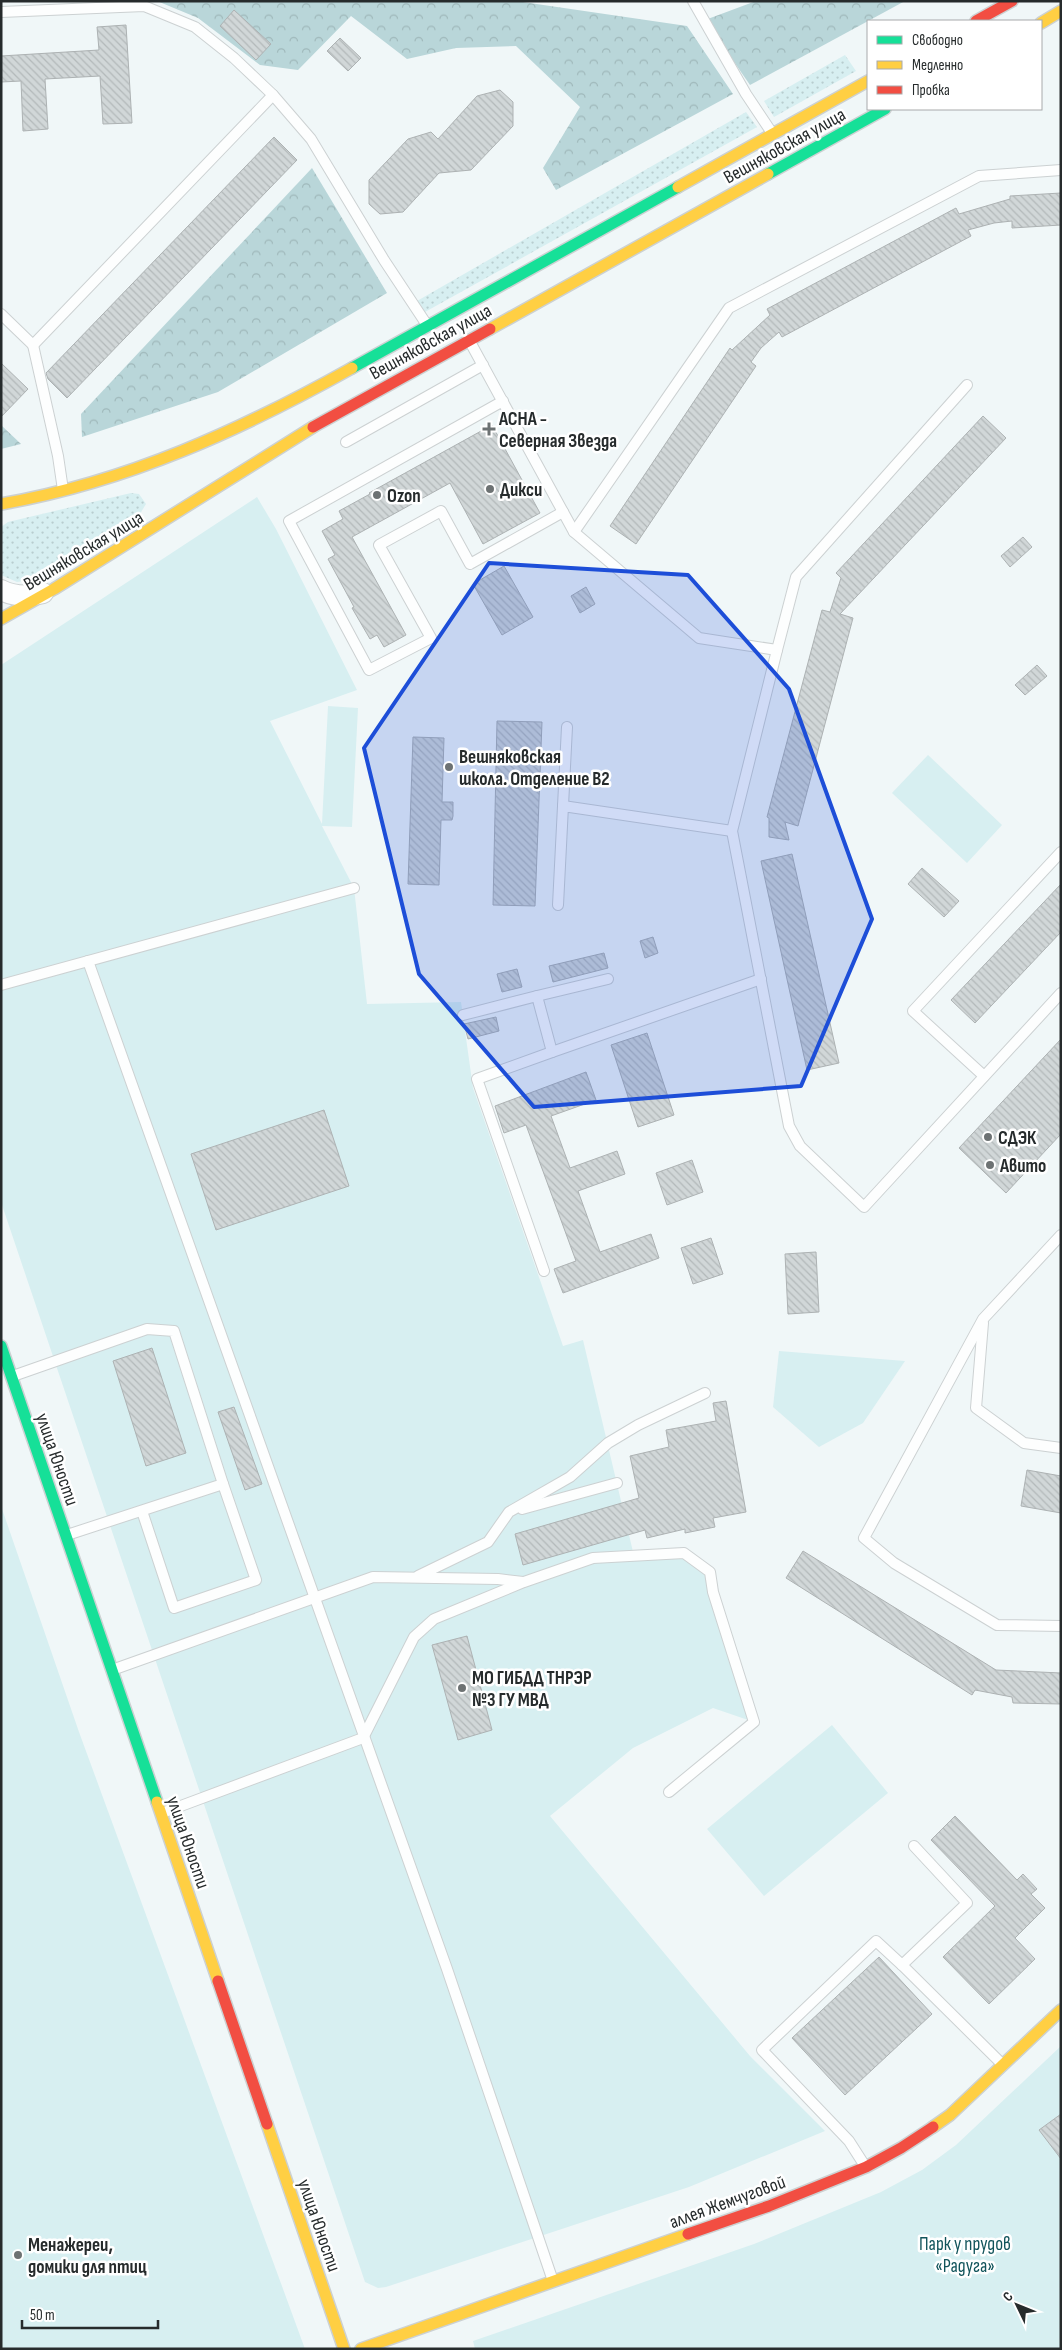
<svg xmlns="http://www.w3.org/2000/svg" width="1062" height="2350" font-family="'Sofia Sans Condensed',sans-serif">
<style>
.grass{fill:url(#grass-dots)}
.forest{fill:url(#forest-crowns)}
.green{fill:#d7eff1}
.building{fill:url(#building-back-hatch);stroke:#adb2b3}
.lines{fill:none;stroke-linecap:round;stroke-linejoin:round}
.lane-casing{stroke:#ccd1d2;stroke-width:12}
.street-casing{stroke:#ccd1d2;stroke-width:22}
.fast-casing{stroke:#ccd1d2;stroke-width:14}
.slow-casing{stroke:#ccd1d2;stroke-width:14}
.jam-casing{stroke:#ccd1d2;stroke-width:14}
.lane{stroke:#fdfefe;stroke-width:10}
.street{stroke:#fdfefe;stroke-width:20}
.fast{stroke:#16e098;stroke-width:11}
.slow{stroke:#ffcf43;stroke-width:11}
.jam{stroke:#f24e42;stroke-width:11}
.marked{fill:#1d4ed8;fill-opacity:0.2;stroke:#1d4ed8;stroke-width:4;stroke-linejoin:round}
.poi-dot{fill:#6d7273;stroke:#fff;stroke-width:2}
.labels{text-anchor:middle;stroke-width:5;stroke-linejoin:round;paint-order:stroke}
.street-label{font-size:19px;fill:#262b2c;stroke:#fff}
.poi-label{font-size:19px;font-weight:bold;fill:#262b2c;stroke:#fff;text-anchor:start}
.park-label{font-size:19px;fill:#11545b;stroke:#fff}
</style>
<defs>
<pattern id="grass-dots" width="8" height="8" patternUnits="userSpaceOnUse" patternTransform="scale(1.25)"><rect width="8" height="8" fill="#d7eff1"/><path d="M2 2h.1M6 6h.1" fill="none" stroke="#b8cdcf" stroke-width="1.8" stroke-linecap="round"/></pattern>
<pattern id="forest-crowns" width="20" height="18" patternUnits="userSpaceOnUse" patternTransform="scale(1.25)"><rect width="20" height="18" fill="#b9d6d9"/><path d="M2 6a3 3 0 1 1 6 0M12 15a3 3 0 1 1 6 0" fill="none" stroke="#9fb8ba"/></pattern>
<pattern id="building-back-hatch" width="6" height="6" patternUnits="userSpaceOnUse" patternTransform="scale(1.25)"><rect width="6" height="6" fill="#d1d7d8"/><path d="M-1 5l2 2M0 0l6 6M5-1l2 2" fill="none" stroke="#b3b9ba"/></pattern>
</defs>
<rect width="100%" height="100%" fill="#f0f7f8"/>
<g class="grass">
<polygon points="845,55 856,71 774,117 764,101"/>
<polygon points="746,112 757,127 425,312 417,301"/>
<polygon points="131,493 139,494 146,504 138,517 31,580 17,582 1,575 1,527 8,522"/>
</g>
<g class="forest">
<polygon points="157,1 516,1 687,26 733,94 556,190 543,168 580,107 516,46 456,48 407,59 351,16 298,70 260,65 198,18"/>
<polygon points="756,1 905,1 750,85 705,20"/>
<polygon points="312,168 387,293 218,392 82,437 81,414"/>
<polygon points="1,425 21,444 1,449"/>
</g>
<g class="green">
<polygon points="257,497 276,529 357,690 270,721 322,824 328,706 358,708 352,827 322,826 354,888 367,1004 461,1002 473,1088 563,1346 583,1340 634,1556 684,1553 710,1572 754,1722 713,1708 633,1748 550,1816 750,2056 825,2131 689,2187 386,2287 378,2288 365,2282 1,1202 1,665"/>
<polygon points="928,755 1002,825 967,863 892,793"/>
<polygon points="779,1351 905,1361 863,1423 819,1447 773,1407"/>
<polygon points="1,1506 79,1732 305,2349 1,2349"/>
<polygon points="832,1725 888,1793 764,1896 707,1829"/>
<polygon points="1061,2046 1061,2349 475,2349 473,2341 754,2244 881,2192 922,2170 956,2145"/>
</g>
<g class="building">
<polygon points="234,10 271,44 256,60 220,26"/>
<polygon points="126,25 132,123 103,124 100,76 45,79 48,129 23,131 21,81 1,82 1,56 99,50 97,27"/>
<polygon points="340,38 361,58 348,71 327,51"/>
<polygon points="500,90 513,102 513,126 471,170 439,173 403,212 380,214 369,204 369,180 408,139 431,132 438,139 477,96"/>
<polygon points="274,137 297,160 67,398 48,379 46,373"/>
<polygon points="1061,193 1061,225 1012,228 1012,221 994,223 968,230 971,236 782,337 779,332 761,348 751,362 756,366 636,544 610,526 730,348 732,350 770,315 767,309 956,208 959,214 1010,199 1010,196"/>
<polygon points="1,363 28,389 1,417"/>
<polygon points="983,416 1006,438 840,614 853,618 798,826 785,822 789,840 769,837 769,818 767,817 822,610 830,612 841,578 836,573"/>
<polygon points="492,425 540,513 483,544 450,483 352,537 406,635 384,647 377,635 370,639 352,608 354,607 328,559 335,555 322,531 343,519 339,511 370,494 369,493"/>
<polygon points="1023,537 1032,547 1010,567 1001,556"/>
<polygon points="504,566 533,617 502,635 473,584"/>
<polygon points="586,587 595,604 580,613 571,596"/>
<polygon points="1037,665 1047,676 1025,695 1015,685"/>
<polygon points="497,721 542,722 535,906 493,905"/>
<polygon points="413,737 444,738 442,802 453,802 453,816 452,820 441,820 439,885 408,884"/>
<polygon points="792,854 839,1063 807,1070 761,861"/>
<polygon points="922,868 959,901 944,917 908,884"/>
<polygon points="1061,884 1061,932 975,1023 951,1000"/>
<polygon points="653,937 658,953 645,958 640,941"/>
<polygon points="604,953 608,968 553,982 549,966"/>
<polygon points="517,969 522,987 502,992 497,974"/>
<polygon points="496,1017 499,1031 468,1039 464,1024"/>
<polygon points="647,1033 674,1115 638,1127 611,1045"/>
<polygon points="1061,1039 1061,1134 1006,1193 959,1148"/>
<polygon points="586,1072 596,1100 551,1116 570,1168 617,1151 625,1174 578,1191 600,1252 651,1234 659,1258 563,1293 554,1269 576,1261 526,1125 504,1133 495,1106"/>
<polygon points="324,1110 349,1186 216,1230 191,1154"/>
<polygon points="692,1160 703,1192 667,1205 656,1173"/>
<polygon points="711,1238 723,1274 693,1284 681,1248"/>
<polygon points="816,1252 819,1312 788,1314 785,1254"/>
<polygon points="152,1348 186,1453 146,1466 113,1361"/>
<polygon points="726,1401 746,1512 713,1518 715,1527 685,1533 685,1529 647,1538 645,1530 523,1565 515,1534 639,1498 630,1456 669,1447 666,1430 716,1421 713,1403"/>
<polygon points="234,1407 262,1484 245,1490 218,1412"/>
<polygon points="1027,1470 1061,1476 1061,1513 1021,1506"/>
<polygon points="803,1551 996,1670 1061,1673 1061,1704 1013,1703 1012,1697 975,1690 972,1695 786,1578"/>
<polygon points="467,1636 492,1730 458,1740 432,1645"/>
<polygon points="955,1816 1017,1880 1023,1874 1037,1889 1031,1894 1045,1908 1015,1938 1035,1959 989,2004 943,1957 995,1906 931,1840"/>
<polygon points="879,1957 932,2014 845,2095 792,2038"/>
<polygon points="1061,2114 1061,2159 1039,2130"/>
</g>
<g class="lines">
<g class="lane-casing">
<g id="lane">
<polyline points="693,1 746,94 772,133"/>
<polyline points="1,12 144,6 195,27 234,58 273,95 311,139 384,260 427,325"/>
<polyline points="1,314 33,345 273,95"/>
<polyline points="469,340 574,532 699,638 777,650 732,831 789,1126 800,1146 864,1207 1061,993"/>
<polyline points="33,345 58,456 63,490"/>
<polyline points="503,401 289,521 369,670 431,638 379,545 441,511 470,564 563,512"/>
<polyline points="346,442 483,365"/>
<polyline points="574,532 729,308 979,176 1061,170"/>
<polyline points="777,650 796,577 967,385"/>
<polyline points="563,806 567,727"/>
<polyline points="558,905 563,806 732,831"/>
<polyline points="88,961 447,1969 553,2281"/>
<polyline points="1,985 354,888"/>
<polyline points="537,996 608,979"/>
<polyline points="463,1015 537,996 552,1052 761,979"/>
<polyline points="984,1076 913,1011 1061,852"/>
<polyline points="1061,1235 983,1319 864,1538 894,1563 997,1625 1061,1626"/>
<polyline points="544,1271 477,1079 552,1052"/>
<polyline points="983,1323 976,1408 1024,1443 1061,1448"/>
<polyline points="13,1376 147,1329 174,1331 223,1484 67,1535"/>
<polyline points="522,1509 617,1483"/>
<polyline points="142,1511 174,1608 256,1580 223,1484"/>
<polyline points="418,1576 488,1542 509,1512 570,1477 608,1443 638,1425 705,1393"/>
<polyline points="112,1670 373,1577 498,1579 523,1582"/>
<polyline points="162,1813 363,1738 414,1637 434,1619 524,1582 593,1558 684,1553 710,1572 713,1592 754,1722 669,1792"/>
<polyline points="914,1846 967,1903 902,1965 1002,2064"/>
<polyline points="865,2166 849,2141 762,2050 876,1941 902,1965"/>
</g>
</g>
<g class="street-casing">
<path id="street" d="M 1,590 C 15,597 28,597 43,593"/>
</g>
<g class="fast-casing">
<g id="fast">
<polyline points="768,174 885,109"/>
<polyline points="352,368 678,187"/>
<polyline points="1,1346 157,1802"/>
</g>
</g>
<g class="slow-casing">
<g id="slow">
<polyline points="1041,23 1061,11"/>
<polyline points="678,187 868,81"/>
<polyline points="490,329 768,174"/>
<path d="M 1,504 C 127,482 241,430 352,368"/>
<polyline points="1,619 54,589 313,427"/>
<polyline points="157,1802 218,1981"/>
<polyline points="267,2124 344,2349"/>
<polyline points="933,2127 950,2115 1061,2010"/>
<polyline points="361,2349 688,2234"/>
</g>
</g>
<g class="jam-casing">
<g id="jam">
<polyline points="976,21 1012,1"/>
<polyline points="313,427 490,329"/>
<polyline points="218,1981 267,2124"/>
<polyline points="688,2234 769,2206 866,2167 901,2148 933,2127"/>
</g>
</g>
<use href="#lane" class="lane"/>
<use href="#street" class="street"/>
<use href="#fast" class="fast"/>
<use href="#slow" class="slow"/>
<use href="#jam" class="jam"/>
</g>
<path class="marked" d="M 489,563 L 688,575 L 789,689 L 872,919 L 801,1086 L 534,1107 L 419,974 L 364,748 Z"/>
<g class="poi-dot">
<path d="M486.5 421.5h5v5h5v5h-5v5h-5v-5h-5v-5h5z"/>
<circle cx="490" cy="489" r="5"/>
<circle cx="377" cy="495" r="5"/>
<circle cx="449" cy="767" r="5"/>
<circle cx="988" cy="1137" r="5"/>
<circle cx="990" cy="1165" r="5"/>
<circle cx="462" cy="1688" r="5"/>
<circle cx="18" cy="2255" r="5"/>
</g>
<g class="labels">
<g class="street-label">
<text transform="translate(784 145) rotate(-29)" y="7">Вешняковская улица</text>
<text transform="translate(430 341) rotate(-29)" y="7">Вешняковская улица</text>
<text transform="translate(83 550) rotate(-31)" y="7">Вешняковская улица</text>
<text transform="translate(58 1459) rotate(71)" y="7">улица Юности</text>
<text transform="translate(189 1842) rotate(71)" y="7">улица Юности</text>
<text transform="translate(727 2201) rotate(-20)" y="7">аллея Жемчуговой</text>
<text transform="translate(320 2225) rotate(71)" y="7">улица Юности</text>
</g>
<g class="poi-label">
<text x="499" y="425">АСНА -<tspan x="499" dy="22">Северная Звезда</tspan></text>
<text x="500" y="496">Дикси</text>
<text x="387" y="502">Ozon</text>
<text x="459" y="763">Вешняковская<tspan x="459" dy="22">школа. Отделение В2</tspan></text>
<text x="998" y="1144">СДЭК</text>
<text x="1000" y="1172">Авито</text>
<text x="472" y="1684">МО ГИБДД ТНРЭР<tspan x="472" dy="22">№3 ГУ МВД</tspan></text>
<text x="28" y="2251">Менажереи,<tspan x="28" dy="22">домики для птиц</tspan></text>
</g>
<g class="park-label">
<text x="965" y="2250">Парк у прудов<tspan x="965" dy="22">«Радуга»</tspan></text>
</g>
</g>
<rect width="1062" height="2350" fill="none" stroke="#262b2c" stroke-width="5"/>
<rect x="867" y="20" width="175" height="90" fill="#ffffff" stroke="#a8aaab"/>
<rect x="877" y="36" width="25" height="8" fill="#16e098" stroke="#a8aaab"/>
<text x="912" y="45" font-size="15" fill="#262b2c">Свободно</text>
<rect x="877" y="61" width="25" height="8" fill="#ffcf43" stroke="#a8aaab"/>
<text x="912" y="70" font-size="15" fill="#262b2c">Медленно</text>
<rect x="877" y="86" width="25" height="8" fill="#f24e42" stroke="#a8aaab"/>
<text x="912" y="95" font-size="15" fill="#262b2c">Пробка</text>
<g transform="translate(1017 2305) rotate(313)" stroke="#ffffff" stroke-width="4" paint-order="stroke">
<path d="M0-4L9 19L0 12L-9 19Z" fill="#262b2c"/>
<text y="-8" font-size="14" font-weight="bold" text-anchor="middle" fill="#262b2c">С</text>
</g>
<path d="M22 2320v8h136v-8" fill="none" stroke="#262b2c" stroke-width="2.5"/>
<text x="30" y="2320" font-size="15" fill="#262b2c" stroke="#ffffff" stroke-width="4" paint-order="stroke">50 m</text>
</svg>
